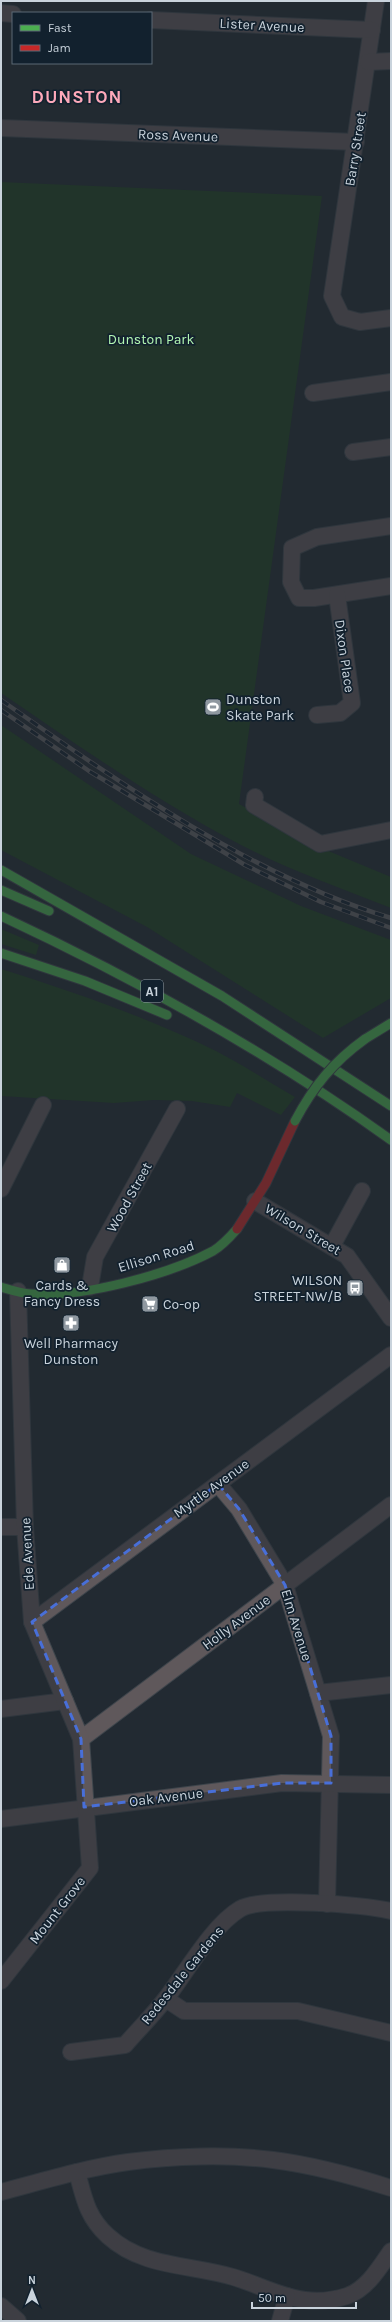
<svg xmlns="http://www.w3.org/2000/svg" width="392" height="2322" font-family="Karla,sans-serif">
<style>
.green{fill:#1f4022}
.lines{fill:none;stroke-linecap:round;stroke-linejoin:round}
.street-casing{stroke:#3e454c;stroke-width:18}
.fast-casing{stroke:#3e454c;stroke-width:11}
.jam-casing{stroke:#3e454c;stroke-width:11}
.street{stroke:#5f585b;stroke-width:16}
.fast{stroke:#4caf50;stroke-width:9}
.jam{stroke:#c62828;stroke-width:9}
.rail-casing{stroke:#615f62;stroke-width:4.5}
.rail{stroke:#12212e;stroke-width:3;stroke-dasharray:9;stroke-linecap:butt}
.fast-bridge-casing{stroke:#3e454c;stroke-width:11;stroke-linecap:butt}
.fast-bridge{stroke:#4caf50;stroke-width:9}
.marked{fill:none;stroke:#486fd9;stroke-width:3;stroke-dasharray:8 5;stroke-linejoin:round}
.labels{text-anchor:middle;stroke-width:3.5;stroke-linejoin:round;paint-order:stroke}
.shield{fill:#12212e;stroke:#929ea8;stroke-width:1}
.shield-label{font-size:13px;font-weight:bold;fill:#c9d3dc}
.street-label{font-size:14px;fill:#c9d3dc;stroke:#12212e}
.park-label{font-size:14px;fill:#b3f7b2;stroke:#12212e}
.poi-label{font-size:14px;fill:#c9d3dc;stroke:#12212e;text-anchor:start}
.district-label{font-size:18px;font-weight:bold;letter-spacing:1px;fill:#fda9ba;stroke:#12212e}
</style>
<rect width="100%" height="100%" fill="#222a32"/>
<g class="green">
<path d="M 1,182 L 322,196 L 239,804 L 326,850 L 391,877 L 391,908 C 340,888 289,870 241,845 C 157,801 79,746 1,693 Z"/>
<polygon points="1,725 191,854 301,906 391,940 391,998 323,1038 147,927 1,850"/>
<polygon points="1,929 39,945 36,955 1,944"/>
<path d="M 1,969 C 74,992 147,1017 216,1051 C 243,1065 269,1082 295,1097 L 281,1115 L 237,1093 L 230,1107 L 192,1101 L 154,1100 L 114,1103 L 1,1096 Z"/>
</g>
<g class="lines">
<g class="street-casing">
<g id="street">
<polyline points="376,1 332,296 342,317 360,322 391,318"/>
<polyline points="1,13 13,14"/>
<polyline points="151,20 372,30"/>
<polyline points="368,62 391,61"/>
<polyline points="1,128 356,142"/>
<polyline points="313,393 391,382"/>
<polyline points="353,452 391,447"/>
<polyline points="391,526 317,537 292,548 291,582 299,598 314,598 391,586"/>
<polyline points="317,715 340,713 352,703 337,595"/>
<polyline points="255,797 254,805 320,844 391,830"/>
<polyline points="1,1189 43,1105"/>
<polyline points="255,1201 347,1256 391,1318"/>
<polyline points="332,1246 362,1191"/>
<polyline points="90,1287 95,1257 177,1109"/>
<polyline points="218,1484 239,1509 285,1585 331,1736 327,1904"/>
<polyline points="1,1527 25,1527"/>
<polyline points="32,1622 391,1355"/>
<polyline points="318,1693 391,1685"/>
<polyline points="1,1709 65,1701"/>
<polyline points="81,1739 391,1505"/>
<polyline points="1,1819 282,1783 391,1785"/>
<polyline points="1,1981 90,1868 81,1739 32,1622 25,1527 18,1291"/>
<polyline points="166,1999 184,2011 298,2011 391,2033"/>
<path d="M 71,2052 L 125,2045 C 139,2029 154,2014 167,1997 C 187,1971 213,1925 240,1909 C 262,1896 364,1905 391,1911"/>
<path d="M 77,2172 C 84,2198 87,2217 108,2236 C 143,2268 190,2264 233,2277 C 257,2284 280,2297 305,2300 C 319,2302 334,2300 347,2296 C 367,2289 380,2267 391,2251"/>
<path d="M 1,2192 C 43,2181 85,2168 128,2162 C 173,2156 228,2154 273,2160 C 313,2165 353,2176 391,2188"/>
<polyline points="1,2306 18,2321"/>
<polyline points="280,2321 287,2296"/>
</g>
</g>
<g class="fast-casing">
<g id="fast">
<polyline points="1,870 222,996 391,1106"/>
<polyline points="1,890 49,911"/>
<path d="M 1,916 C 138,980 268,1052 391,1140"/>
<polyline points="1,953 85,981 167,1015"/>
<polyline points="365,1039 391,1023"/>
<path d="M 1,1287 C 11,1290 20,1293 31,1294 C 81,1298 168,1275 213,1251 C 223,1245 230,1237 237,1229"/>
</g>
</g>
<g class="jam-casing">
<polyline id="jam" points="237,1229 266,1183 295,1121"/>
</g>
<use href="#street" class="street"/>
<use href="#fast" class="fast"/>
<use href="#jam" class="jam"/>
<g class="rail-casing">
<g id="rail">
<path d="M 1,700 C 118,782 254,877 391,918"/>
<polyline points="1,710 89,771 245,865 321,902 391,928"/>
</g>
</g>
<use href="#rail" class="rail"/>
<g class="fast-bridge-casing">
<path id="fast-bridge" d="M 295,1121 C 313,1087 333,1062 365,1039"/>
</g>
<use href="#fast-bridge" class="fast-bridge"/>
</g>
<path d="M0 0H392V2322H0ZM 218,1484 L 239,1509 L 285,1585 L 331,1736 L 331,1783 L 282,1783 L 84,1807 L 81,1739 L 32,1622 Z" fill="#222a32" fill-opacity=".55" fill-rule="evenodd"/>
<path class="marked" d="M 218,1484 L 239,1509 L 285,1585 L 331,1736 L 331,1783 L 282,1783 L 84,1807 L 81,1739 L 32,1622 Z"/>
<defs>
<g id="stadium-square" transform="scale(0.9)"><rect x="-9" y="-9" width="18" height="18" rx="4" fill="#8f98a0" stroke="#12212e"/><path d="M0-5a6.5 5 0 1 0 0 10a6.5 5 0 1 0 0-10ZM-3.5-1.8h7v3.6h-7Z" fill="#fff"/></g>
<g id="shop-square" transform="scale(0.9)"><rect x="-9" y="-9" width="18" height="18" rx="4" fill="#8f98a0" stroke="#12212e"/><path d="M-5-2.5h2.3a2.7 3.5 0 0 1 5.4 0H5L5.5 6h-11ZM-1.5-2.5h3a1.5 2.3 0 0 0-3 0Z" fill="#fff"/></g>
<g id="bus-square" transform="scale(0.9)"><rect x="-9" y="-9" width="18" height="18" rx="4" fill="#8f98a0" stroke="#12212e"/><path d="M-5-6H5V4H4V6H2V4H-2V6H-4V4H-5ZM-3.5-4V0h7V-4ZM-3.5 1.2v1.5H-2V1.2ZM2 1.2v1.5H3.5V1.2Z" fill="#fff"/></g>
<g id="supermarket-square" transform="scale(0.9)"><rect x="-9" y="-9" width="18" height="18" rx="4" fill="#8f98a0" stroke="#12212e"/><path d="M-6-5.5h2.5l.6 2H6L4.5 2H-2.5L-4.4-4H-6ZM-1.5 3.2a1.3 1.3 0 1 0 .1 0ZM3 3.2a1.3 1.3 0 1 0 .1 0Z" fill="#fff"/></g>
<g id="pharmacy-square" transform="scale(0.9)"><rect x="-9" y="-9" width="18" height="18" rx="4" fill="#8f98a0" stroke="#12212e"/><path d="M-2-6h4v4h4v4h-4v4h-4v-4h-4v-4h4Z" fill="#fff"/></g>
</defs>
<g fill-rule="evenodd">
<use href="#stadium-square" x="213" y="707"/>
<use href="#shop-square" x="62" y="1265"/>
<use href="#bus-square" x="355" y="1288"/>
<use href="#supermarket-square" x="150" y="1304"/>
<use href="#pharmacy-square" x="71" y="1323"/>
</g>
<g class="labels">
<rect class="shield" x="141" y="980" width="22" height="22" rx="3"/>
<g class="shield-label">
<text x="152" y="996">A1</text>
</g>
<g class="street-label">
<text transform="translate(262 25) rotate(3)" y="5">Lister Avenue</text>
<text transform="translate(178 135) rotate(2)" y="5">Ross Avenue</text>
<text transform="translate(355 149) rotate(-81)" y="5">Barry Street</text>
<text transform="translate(345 656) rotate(82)" y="5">Dixon Place</text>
<text transform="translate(129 1197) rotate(-61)" y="5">Wood Street</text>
<text transform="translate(303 1229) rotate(31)" y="5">Wilson Street</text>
<text transform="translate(156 1256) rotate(-17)" y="5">Ellison Road</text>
<text transform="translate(211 1488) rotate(-36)" y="5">Myrtle Avenue</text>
<text transform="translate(27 1554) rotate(-93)" y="5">Ede Avenue</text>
<text transform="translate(236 1622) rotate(-37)" y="5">Holly Avenue</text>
<text transform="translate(297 1625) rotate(73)" y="5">Elm Avenue</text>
<text transform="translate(166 1797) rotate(-7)" y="5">Oak Avenue</text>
<text transform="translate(57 1910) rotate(-52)" y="5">Mount Grove</text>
<text transform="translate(182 1975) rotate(-51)" y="5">Redesdale Gardens</text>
</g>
<g class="park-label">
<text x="151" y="344">Dunston Park</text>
</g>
<g class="poi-label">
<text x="226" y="704">Dunston<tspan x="226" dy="16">Skate Park</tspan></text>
<text x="342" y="1285" text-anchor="end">WILSON<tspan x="342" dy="16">STREET-NW/B</tspan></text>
<text x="62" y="1290" text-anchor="middle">Cards &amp;<tspan x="62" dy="16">Fancy Dress</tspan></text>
<text x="163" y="1309">Co-op</text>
<text x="71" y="1348" text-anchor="middle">Well Pharmacy<tspan x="71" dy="16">Dunston</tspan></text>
</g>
<g class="district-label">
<text x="77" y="103">DUNSTON</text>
</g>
</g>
<rect width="392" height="2322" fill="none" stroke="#c9d3dc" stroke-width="4"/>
<rect x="12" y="12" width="140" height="52" fill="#12212e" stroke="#5b6874"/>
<rect x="20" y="25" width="20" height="6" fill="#4caf50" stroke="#5b6874"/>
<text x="48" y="32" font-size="12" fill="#c9d3dc">Fast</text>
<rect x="20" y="45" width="20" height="6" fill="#c62828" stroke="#5b6874"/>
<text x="48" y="52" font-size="12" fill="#c9d3dc">Jam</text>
<g transform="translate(32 2290)" stroke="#12212e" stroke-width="3" paint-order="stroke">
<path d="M0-3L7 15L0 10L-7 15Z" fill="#c9d3dc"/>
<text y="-6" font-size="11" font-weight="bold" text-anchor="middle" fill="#c9d3dc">N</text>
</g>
<path d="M252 2302v6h104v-6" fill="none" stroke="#c9d3dc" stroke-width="2"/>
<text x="258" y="2302" font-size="12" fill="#c9d3dc" stroke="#12212e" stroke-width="3" paint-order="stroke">50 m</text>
</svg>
